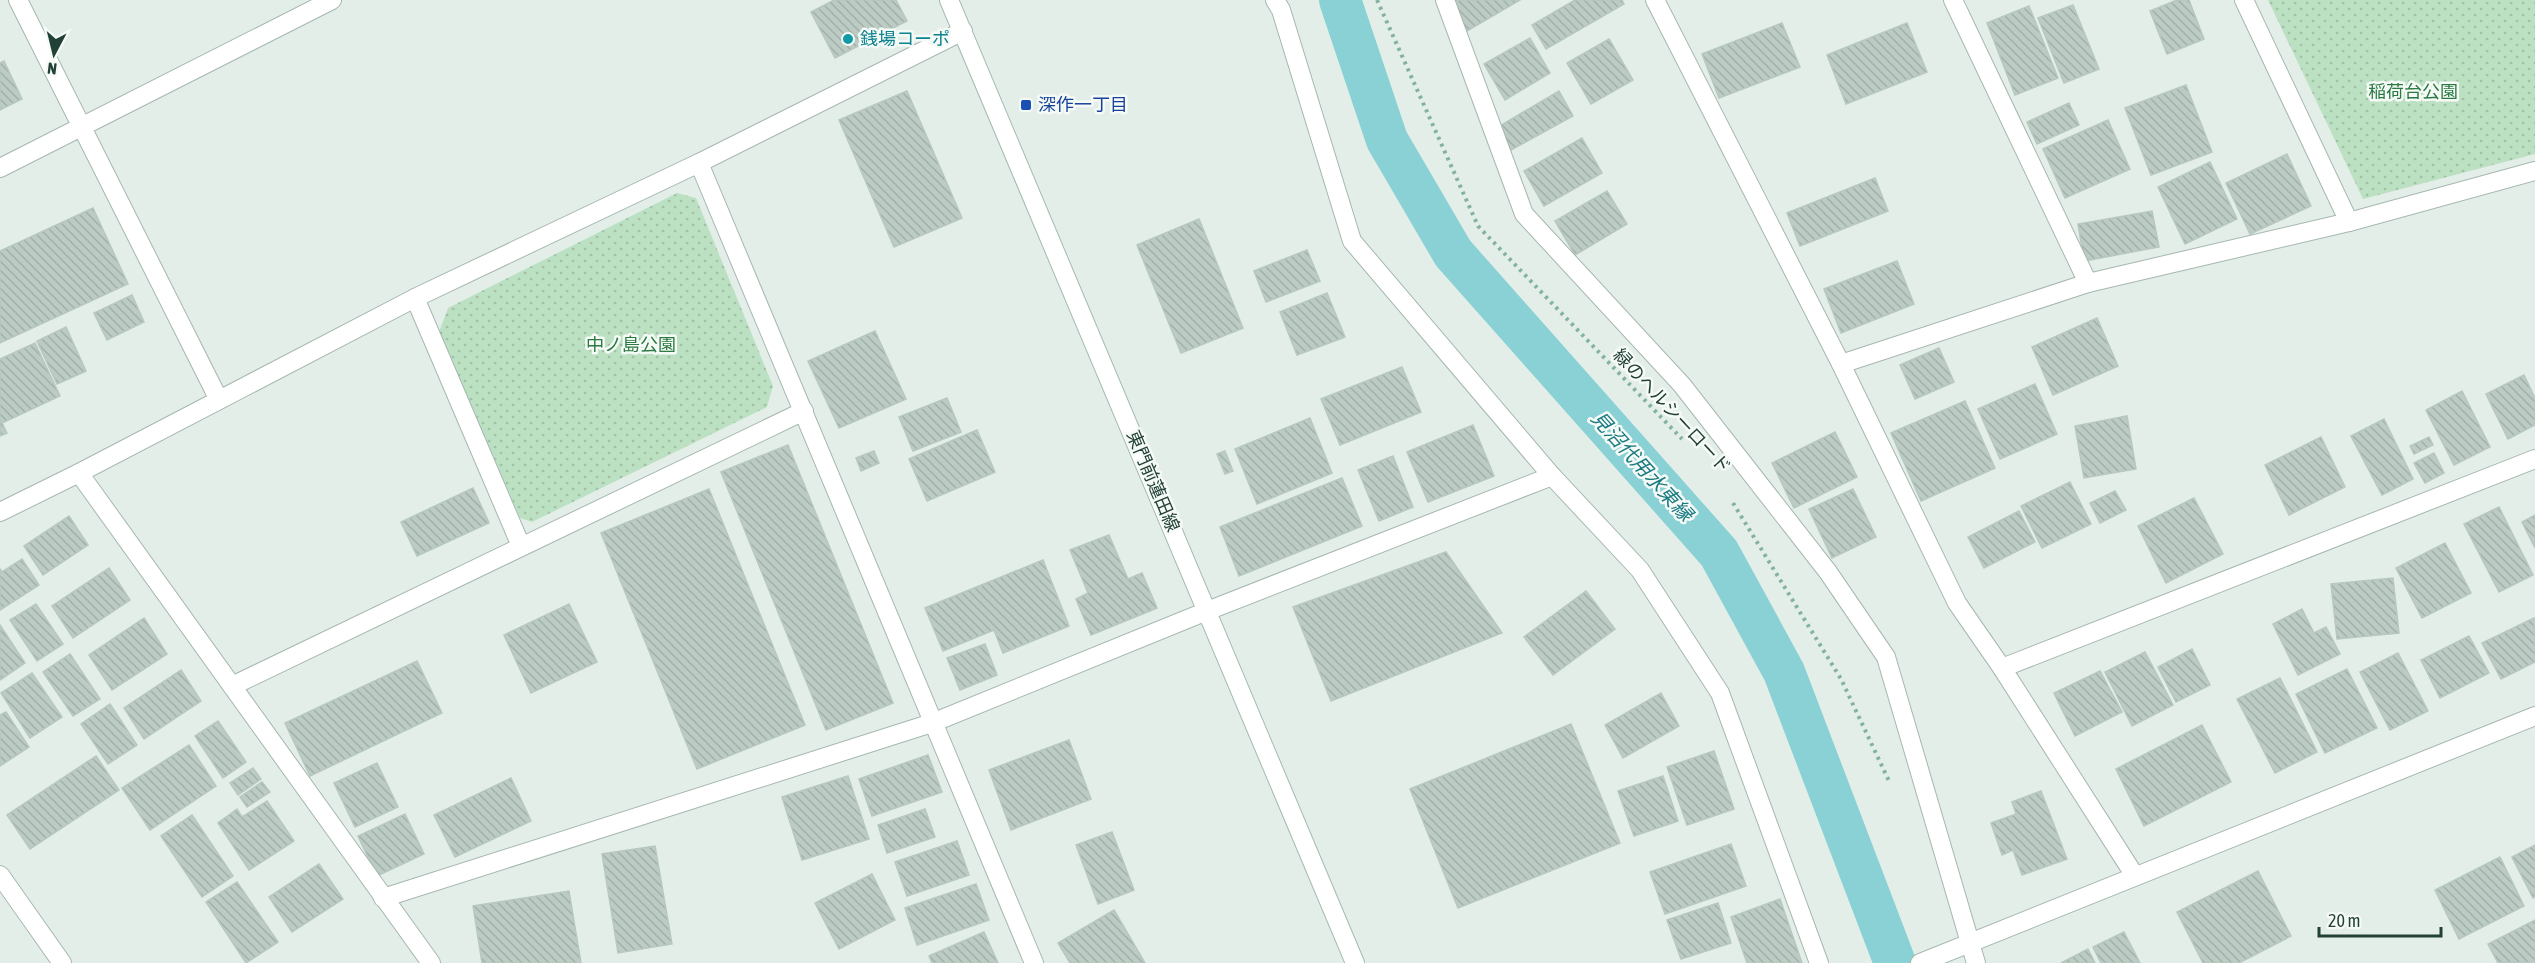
<svg xmlns="http://www.w3.org/2000/svg" width="2535" height="963" font-family="'Asap Condensed','Noto Sans JP',sans-serif">
<style>
.grass{fill:url(#grass-dots)}
.lines{fill:none;stroke-linecap:round;stroke-linejoin:round}
.canal{stroke:#8ad1d5;stroke-width:42}
.building{fill:url(#building-back-hatch);stroke:#b6c8bf;stroke-width:1.5}
.service-casing{stroke:#a6b7b0;stroke-width:20}
.minor-casing{stroke:#a6b7b0;stroke-width:20}
.tertiary-casing{stroke:#a6b7b0;stroke-width:20}
.secondary-casing{stroke:#a2bbaf;stroke-width:20}
.path{stroke:#83b39f;stroke-width:4;stroke-dasharray:3 4.5;stroke-linecap:butt}
.service{stroke:#fff;stroke-width:18}
.minor{stroke:#fff;stroke-width:18}
.tertiary{stroke:#fff;stroke-width:18}
.secondary{stroke:#fff;stroke-width:18}
.culture-dot{fill:#0f9aa8;stroke:#f5faf7;stroke-width:2}
.transit-dot{fill:#1a4fb4;stroke:#f5faf7;stroke-width:2}
.labels{text-anchor:middle;stroke-width:5;stroke-linejoin:round;paint-order:stroke}
.culture-label{font-size:18px;fill:#0d838f;stroke:#f5faf7;text-anchor:start}
.park-label{font-size:18px;fill:#2a7a41;stroke:#f5faf7}
.transit-label{font-size:18px;fill:#164399;stroke:#f5faf7;text-anchor:start}
.street-label{font-size:18px;fill:#224136;stroke:#f5faf7}
.water-label{font-size:20px;font-style:italic;fill:#197a80;stroke:#f5faf7}
</style>
<defs>
<pattern id="grass-dots" width="8" height="8" patternUnits="userSpaceOnUse" patternTransform="scale(1.5)"><rect width="8" height="8" fill="#bce0c2"/><path d="M2 2h.1M6 6h.1" fill="none" stroke="#a1c1a7" stroke-width="1.8" stroke-linecap="round"/></pattern>
<pattern id="building-back-hatch" width="6" height="6" patternUnits="userSpaceOnUse" patternTransform="scale(1.5)"><rect width="6" height="6" fill="#bcccc4"/><path d="M-1 5l2 2M0 0l6 6M5-1l2 2" fill="none" stroke="#a1b0a9"/></pattern>
</defs>
<rect width="100%" height="100%" fill="#e4eee9"/>
<g class="grass">
<polygon points="2268,0 2535,0 2535,154 2363,199"/>
<polygon points="677,193 696,198 773,386 767,407 532,522 520,518 439,332 448,308"/>
</g>
<g class="lines">
<polyline class="canal" points="1340,0 1387,140 1453,253 1719,553 1784,672 1895,963"/>
</g>
<g class="building">
<polygon points="834,0 896,0 907,21 835,58 811,12"/>
<polygon points="1449,0 1520,0 1467,31"/>
<polygon points="1575,0 1622,0 1624,4 1546,49 1532,25"/>
<polygon points="2177,0 2189,0 2204,39 2167,54 2150,11"/>
<polygon points="2073,5 2099,69 2064,83 2038,18"/>
<polygon points="2029,6 2058,78 2015,95 1987,23"/>
<polygon points="1782,23 1800,67 1719,98 1702,54"/>
<polygon points="1907,23 1927,72 1846,104 1827,55"/>
<polygon points="1530,38 1550,73 1505,100 1484,64"/>
<polygon points="1609,39 1633,80 1591,104 1567,63"/>
<polygon points="4,61 22,99 0,110 0,63"/>
<polygon points="2186,85 2212,152 2151,175 2125,108"/>
<polygon points="907,91 962,218 894,247 839,120"/>
<polygon points="1559,91 1573,116 1511,150 1498,127"/>
<polygon points="2069,103 2079,125 2037,144 2027,122"/>
<polygon points="2108,120 2130,169 2065,198 2043,149"/>
<polygon points="1582,138 1602,173 1544,206 1524,171"/>
<polygon points="2287,154 2311,206 2250,234 2226,183"/>
<polygon points="2210,162 2237,219 2185,244 2158,187"/>
<polygon points="1875,178 1888,211 1800,246 1787,213"/>
<polygon points="1607,191 1627,224 1575,255 1555,221"/>
<polygon points="93,208 128,284 0,343 0,251"/>
<polygon points="2152,211 2159,247 2084,261 2078,224"/>
<polygon points="1199,219 1243,328 1181,353 1137,245"/>
<polygon points="1307,250 1320,281 1266,302 1254,271"/>
<polygon points="1897,261 1914,304 1841,333 1824,289"/>
<polygon points="1327,293 1345,337 1297,355 1280,312"/>
<polygon points="132,295 144,322 107,340 94,313"/>
<polygon points="2097,318 2118,366 2053,395 2032,347"/>
<polygon points="66,327 86,371 57,384 37,341"/>
<polygon points="875,331 906,399 839,428 808,361"/>
<polygon points="35,343 60,396 2,423 7,433 0,436 0,359"/>
<polygon points="1939,348 1954,382 1915,399 1900,365"/>
<polygon points="1402,367 1421,412 1340,445 1321,399"/>
<polygon points="2524,375 2535,398 2535,425 2508,439 2486,394"/>
<polygon points="2035,384 2057,434 2000,459 1978,409"/>
<polygon points="2462,391 2490,447 2454,465 2426,410"/>
<polygon points="947,398 961,432 913,451 899,417"/>
<polygon points="1965,401 1995,468 1921,501 1891,433"/>
<polygon points="2127,416 2136,469 2084,478 2075,426"/>
<polygon points="1310,418 1332,473 1257,504 1235,449"/>
<polygon points="2384,419 2413,479 2382,495 2351,436"/>
<polygon points="1473,425 1494,476 1428,502 1407,452"/>
<polygon points="977,430 995,472 927,501 909,459"/>
<polygon points="1835,432 1857,477 1794,508 1772,463"/>
<polygon points="2321,437 2345,487 2289,515 2265,465"/>
<polygon points="2429,437 2433,445 2414,454 2410,446"/>
<polygon points="788,445 893,703 826,730 721,472"/>
<polygon points="874,451 879,463 861,471 856,458"/>
<polygon points="1225,451 1233,471 1225,474 1217,454"/>
<polygon points="2434,453 2444,473 2425,483 2414,463"/>
<polygon points="1393,456 1413,507 1379,521 1358,470"/>
<polygon points="1342,478 1362,526 1239,576 1220,527"/>
<polygon points="2070,482 2091,524 2042,548 2021,506"/>
<polygon points="473,488 489,523 417,556 401,522"/>
<polygon points="709,489 805,725 697,769 601,533"/>
<polygon points="1853,489 1876,537 1832,558 1809,509"/>
<polygon points="2115,491 2126,510 2100,523 2090,503"/>
<polygon points="2194,498 2223,554 2166,583 2138,526"/>
<polygon points="2499,507 2533,575 2499,592 2464,524"/>
<polygon points="2019,511 2035,542 1984,568 1968,537"/>
<polygon points="2535,515 2535,548 2522,522"/>
<polygon points="69,516 88,545 43,575 24,546"/>
<polygon points="1109,535 1128,579 1142,573 1157,608 1091,635 1076,599 1088,593 1070,550"/>
<polygon points="2445,543 2471,593 2422,618 2396,568"/>
<polygon points="1446,552 1502,633 1331,701 1293,607"/>
<polygon points="22,559 39,585 0,610 0,569 2,572"/>
<polygon points="1043,560 1069,626 1003,653 994,630 943,651 925,608"/>
<polygon points="109,568 130,600 73,638 52,606"/>
<polygon points="2393,578 2399,633 2337,639 2331,584"/>
<polygon points="1586,591 1615,629 1553,675 1524,637"/>
<polygon points="36,604 63,644 37,661 10,620"/>
<polygon points="569,604 597,662 531,693 504,635"/>
<polygon points="2302,609 2314,633 2326,627 2340,654 2298,675 2273,624"/>
<polygon points="144,618 167,654 112,690 89,655"/>
<polygon points="2534,618 2535,662 2501,679 2482,643"/>
<polygon points="0,625 25,663 0,680"/>
<polygon points="2469,636 2489,673 2440,698 2421,660"/>
<polygon points="985,644 997,675 960,690 947,658"/>
<polygon points="2192,649 2210,685 2176,702 2158,667"/>
<polygon points="2145,652 2173,705 2132,726 2105,672"/>
<polygon points="2398,653 2428,711 2390,730 2360,672"/>
<polygon points="70,654 100,699 73,716 43,672"/>
<polygon points="417,661 442,713 310,776 285,723"/>
<polygon points="2347,669 2377,728 2325,753 2296,694"/>
<polygon points="181,670 201,701 144,739 124,708"/>
<polygon points="2100,671 2122,712 2075,736 2054,693"/>
<polygon points="32,673 62,717 30,738 1,693"/>
<polygon points="2280,678 2317,752 2275,773 2237,699"/>
<polygon points="1661,693 1679,726 1623,758 1605,725"/>
<polygon points="110,704 137,745 108,764 81,724"/>
<polygon points="6,712 29,747 0,766 0,715"/>
<polygon points="218,721 246,762 223,778 195,736"/>
<polygon points="1571,724 1620,843 1458,908 1410,789"/>
<polygon points="2202,725 2231,782 2144,826 2116,769"/>
<polygon points="1069,740 1091,799 1011,830 989,770"/>
<polygon points="189,745 216,786 150,830 122,788"/>
<polygon points="1714,751 1734,809 1687,825 1667,767"/>
<polygon points="928,755 942,792 872,816 859,779"/>
<polygon points="96,756 119,790 30,849 7,815"/>
<polygon points="377,763 398,807 355,827 334,783"/>
<polygon points="253,768 261,779 238,795 230,783"/>
<polygon points="848,776 869,839 802,860 782,797"/>
<polygon points="1663,776 1678,821 1634,836 1618,791"/>
<polygon points="511,778 531,821 455,857 434,815"/>
<polygon points="262,782 270,792 247,807 240,797"/>
<polygon points="2041,791 2067,859 2022,875 2013,850 2002,855 1991,823 2016,814 2012,802"/>
<polygon points="267,801 294,841 249,870 218,823 237,809 242,817"/>
<polygon points="925,809 935,837 887,853 878,825"/>
<polygon points="405,814 424,854 377,876 358,836"/>
<polygon points="192,815 233,876 202,897 161,836"/>
<polygon points="1112,832 1134,890 1098,904 1076,845"/>
<polygon points="957,841 969,875 907,896 895,862"/>
<polygon points="1731,844 1746,886 1665,914 1650,872"/>
<polygon points="2535,845 2535,897 2533,898 2512,857"/>
<polygon points="655,846 672,944 618,953 602,854"/>
<polygon points="2500,857 2524,906 2459,939 2435,890"/>
<polygon points="319,864 343,899 292,932 269,897"/>
<polygon points="2258,871 2291,936 2239,963 2203,963 2177,912"/>
<polygon points="872,874 895,920 839,949 815,903"/>
<polygon points="237,882 278,942 246,963 206,902"/>
<polygon points="976,884 989,920 917,945 905,908"/>
<polygon points="569,891 581,963 482,963 473,906"/>
<polygon points="1780,899 1802,963 1747,963 1731,917"/>
<polygon points="1718,903 1731,943 1681,959 1667,920"/>
<polygon points="1114,910 1145,963 1070,963 1058,943"/>
<polygon points="2535,920 2535,962 2498,963 2488,944"/>
<polygon points="984,932 998,963 932,963 929,956"/>
<polygon points="2124,932 2140,963 2101,963 2093,947"/>
<polygon points="2088,949 2095,963 2061,963"/>
</g>
<g class="lines">
<g class="service-casing">
<polyline id="service" points="1275,0 1281,10 1352,241 1552,476 1640,570 1720,693 1819,963"/>
</g>
<g class="minor-casing">
<g id="minor">
<polyline points="18,0 219,400"/>
<polyline points="1445,0 1524,214 1682,385 1828,572 1886,657 1976,963"/>
<polyline points="1655,0 1841,364 1957,603 2002,668 2135,876"/>
<polyline points="1953,0 2088,283"/>
<polyline points="2244,0 2349,222"/>
<polyline points="699,163 963,31"/>
<polyline points="415,298 521,546"/>
<polyline points="1841,364 2088,283 2349,222 2535,171"/>
<polyline points="79,473 431,963"/>
<polyline points="0,512 79,473 415,298 699,163 1034,963"/>
<polyline points="2002,668 2535,459"/>
<polyline points="232,686 804,411"/>
<polyline points="383,898 932,723 1207,611 1552,476"/>
</g>
</g>
<g class="tertiary-casing">
<g id="tertiary">
<polyline points="0,168 332,0"/>
<polyline points="0,875 62,963"/>
<polyline points="1920,963 2535,716"/>
</g>
</g>
<g class="secondary-casing">
<polyline id="secondary" points="949,0 1355,963"/>
</g>
<g class="path">
<polyline points="1377,0 1478,226 1682,439"/>
<polyline points="1733,503 1841,679 1889,781"/>
</g>
<use href="#service" class="service"/>
<use href="#minor" class="minor"/>
<use href="#tertiary" class="tertiary"/>
<use href="#secondary" class="secondary"/>
</g>
<circle class="culture-dot" cx="848" cy="39" r="6"/>
<rect class="transit-dot" x="1020" y="99" width="12" height="12" rx="3"/>
<g class="labels">
<g class="culture-label">
<text x="860" y="45">銭場コーポ</text>
</g>
<g class="park-label">
<text x="2413" y="98">稲荷台公園</text>
<text x="631" y="351">中ノ島公園</text>
</g>
<g class="transit-label">
<text x="1038" y="111">深作一丁目</text>
</g>
<g class="street-label">
<text transform="translate(1672 411) rotate(47)" y="6">緑のヘルシーロード</text>
<text transform="translate(1153 481) rotate(67)" y="6">東門前蓮田線</text>
</g>
<g class="water-label">
<text transform="translate(1642 466) rotate(48)" y="7">見沼代用水東縁</text>
</g>
</g>
<g transform="translate(54 54) rotate(187)" stroke="#f5faf7" stroke-width="4.5" paint-order="stroke">
<path d="M0-4.5L10 22L0 15L-10 22Z" fill="#224136"/>
<text y="-9" font-size="16" font-weight="bold" text-anchor="middle" fill="#224136">N</text>
</g>
<path d="M2319 927v9h122v-9" fill="none" stroke="#224136" stroke-width="3"/>
<text x="2328" y="927" font-size="18" fill="#224136" stroke="#f5faf7" stroke-width="4.5" paint-order="stroke">20 m</text>
</svg>
